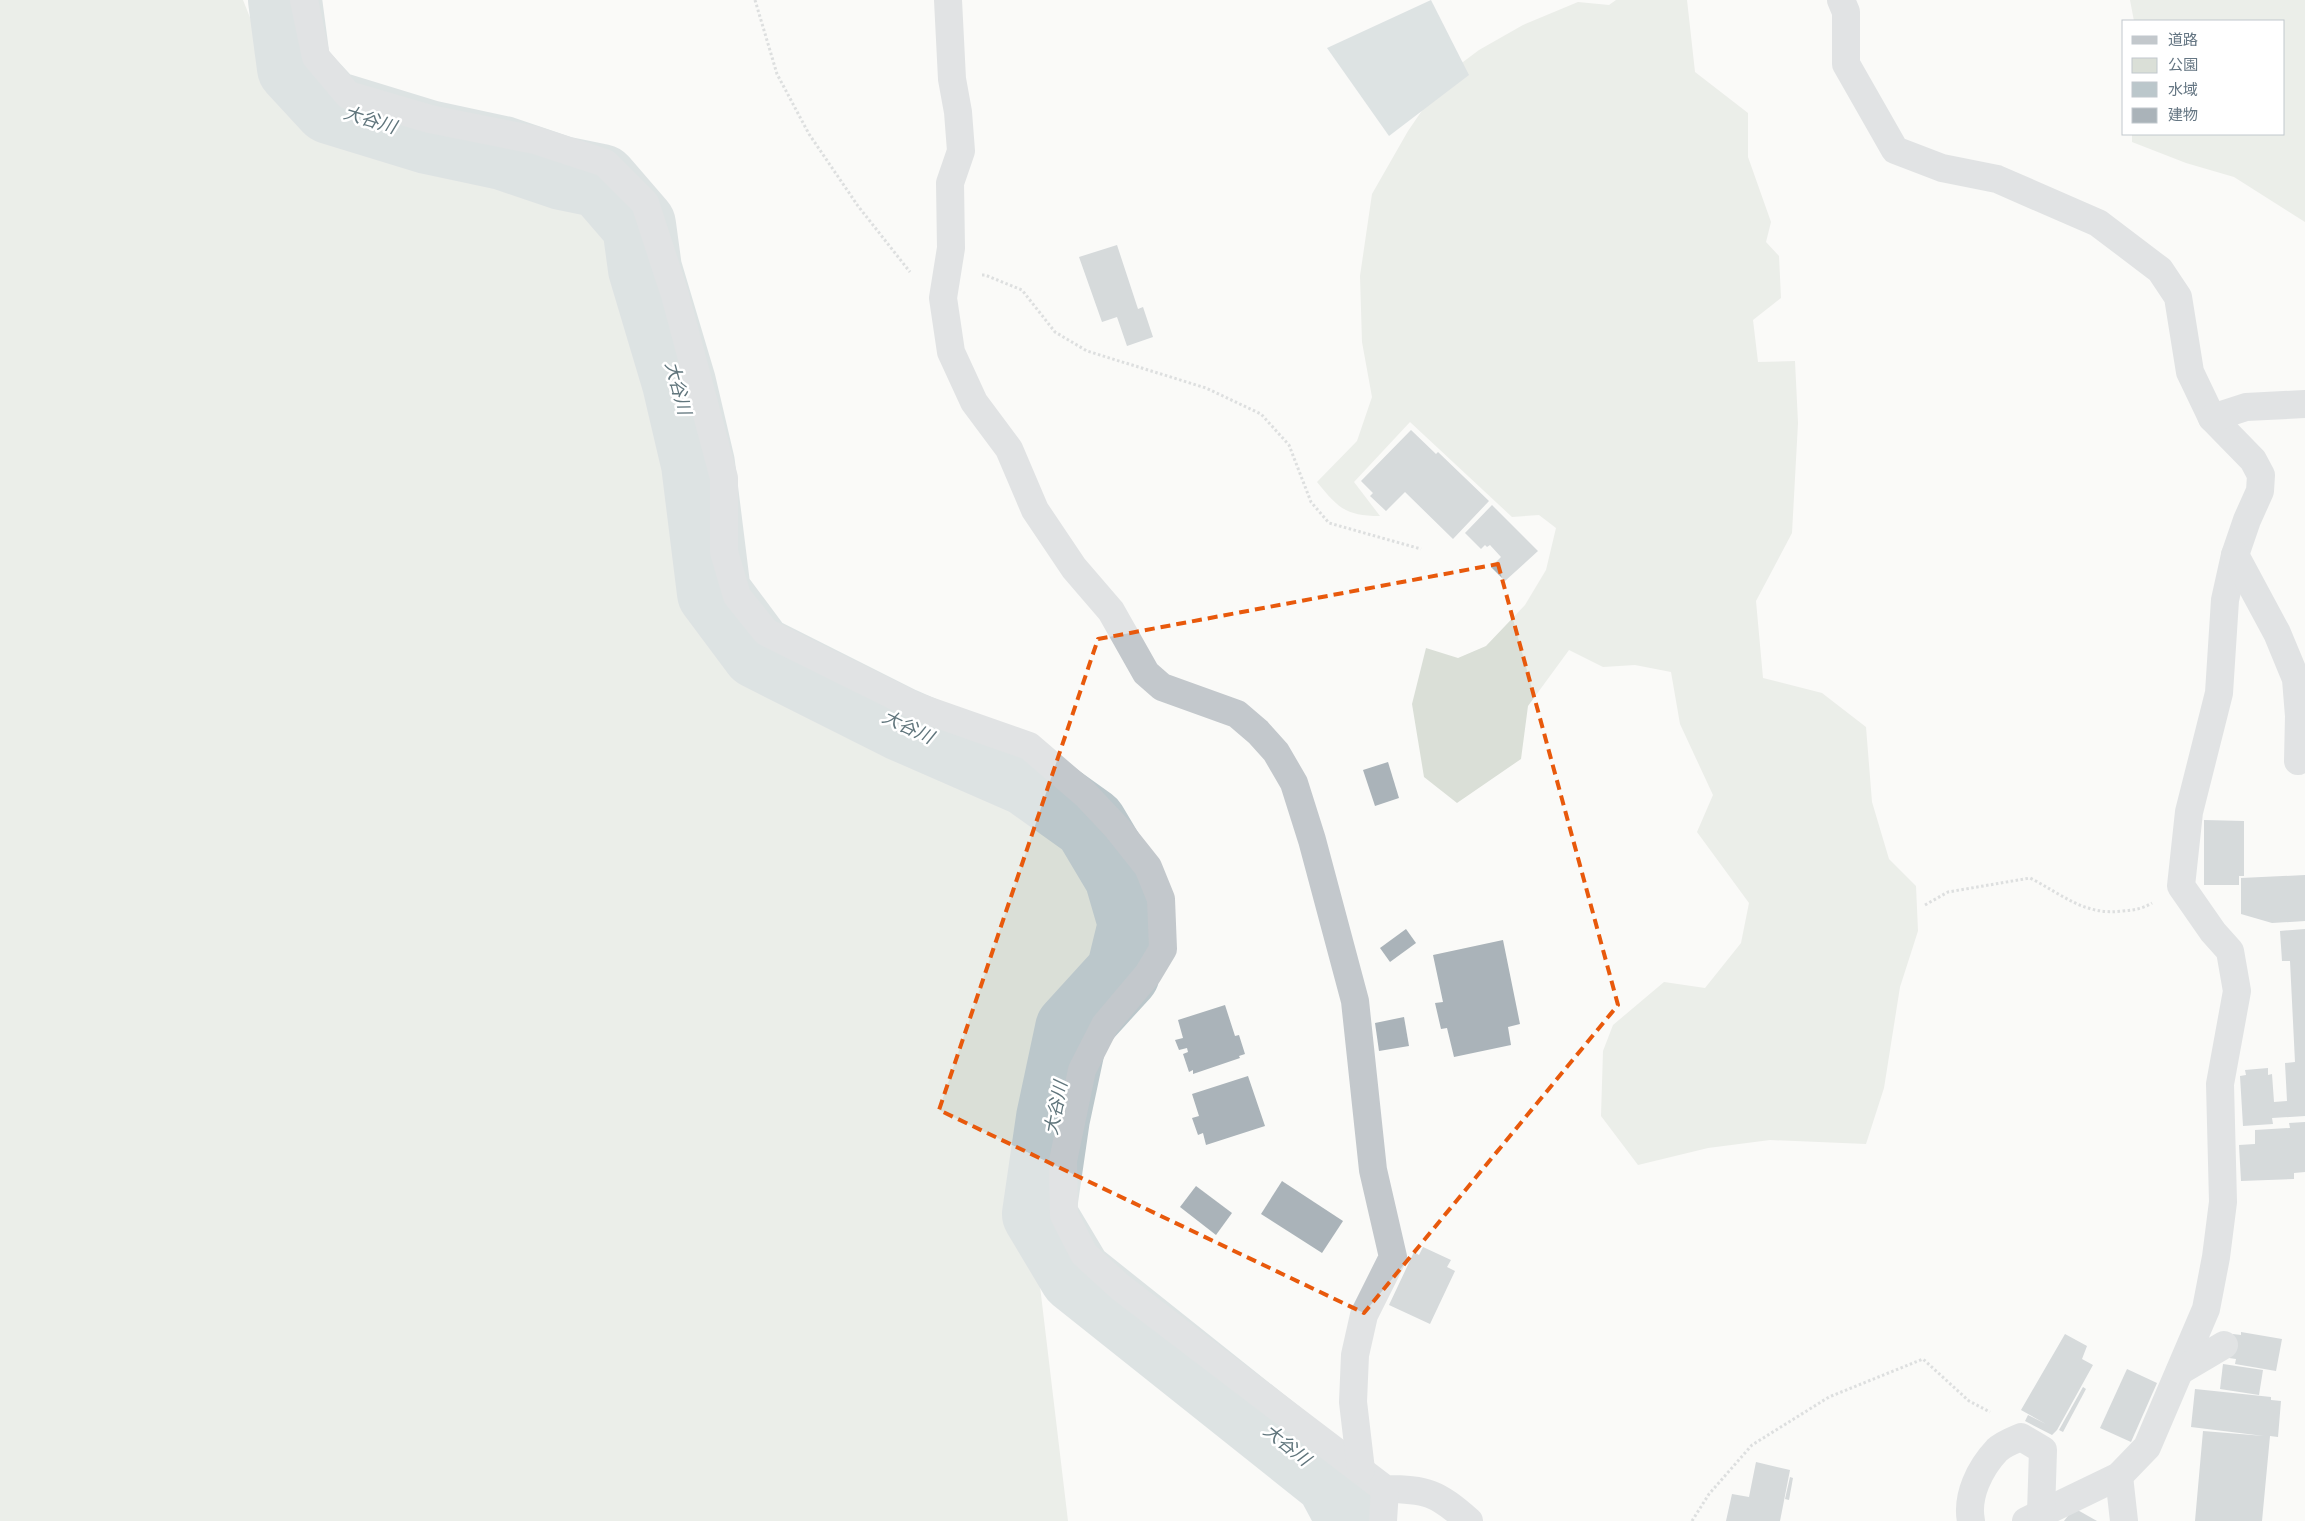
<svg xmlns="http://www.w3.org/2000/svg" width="2305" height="1521" font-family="Overpass,'Noto Sans JP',sans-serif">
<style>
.green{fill:#dadfd7}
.water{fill:#bbc7cb}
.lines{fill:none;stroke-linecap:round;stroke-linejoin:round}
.river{stroke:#bbc7cb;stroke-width:74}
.building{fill:#aab3b9}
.path{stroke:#bbbfc2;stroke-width:3;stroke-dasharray:2.5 2.5;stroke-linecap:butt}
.minor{stroke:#c3c8cc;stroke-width:28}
.marked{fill:none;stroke:#e8590c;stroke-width:4;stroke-dasharray:10 6;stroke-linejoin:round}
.labels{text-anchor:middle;stroke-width:5;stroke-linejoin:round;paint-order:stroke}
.water-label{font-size:18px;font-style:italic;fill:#60757c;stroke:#fff}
</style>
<rect width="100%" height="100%" fill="#fafaf8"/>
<g class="green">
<polygon points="0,0 243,0 257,35 314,126 420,157 570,188 614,225 635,284 676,448 691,562 715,630 831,714 985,782 1065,830 1101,870 1118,928 1099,968 1058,1030 1026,1169 1068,1521 0,1521"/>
<path d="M 1616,0 L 1687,0 L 1695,72 L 1748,113 L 1748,157 L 1771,222 L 1766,242 L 1779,256 L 1781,298 L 1753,320 L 1758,362 L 1795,361 L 1798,423 L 1792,533 L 1756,601 L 1763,678 L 1822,693 L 1866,727 L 1872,802 L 1889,859 L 1916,886 L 1918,931 L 1900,987 L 1884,1088 L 1866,1144 L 1770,1140 L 1708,1148 L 1638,1165 L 1601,1116 L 1603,1051 L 1613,1025 L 1664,982 L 1705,988 L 1741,943 L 1749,903 L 1697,832 L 1713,795 L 1680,724 L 1671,672 L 1635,665 L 1603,667 L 1569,650 L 1528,706 L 1521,759 L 1457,803 L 1424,777 L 1412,704 L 1426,648 L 1458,658 L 1486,646 L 1525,605 L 1546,570 L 1556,528 L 1539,515 L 1512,517 L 1410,422 L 1354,482 L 1380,516 C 1346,516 1338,508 1317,482 L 1357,441 L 1372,397 L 1362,342 L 1360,276 L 1372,194 L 1408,131 L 1447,74 L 1479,50 L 1523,25 L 1578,2 L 1609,5 Z"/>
<polygon points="2130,0 2305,0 2305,222 2234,177 2186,163 2132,142 2132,134 2284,134 2284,21 2134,21"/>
</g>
<polygon class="water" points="1431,0 1469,75 1389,136 1327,48"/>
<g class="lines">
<polyline class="river" points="285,0 294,68 330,107 428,137 503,153 562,173 601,181 639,225 645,269 679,383 698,464 714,593 758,652 901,724 1027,779 1090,824 1121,876 1135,924 1123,973 1072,1029 1053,1118 1039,1214 1076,1276 1332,1480 1354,1521"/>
</g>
<g class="building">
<polygon points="1117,245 1138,309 1143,307 1153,337 1127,346 1117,317 1102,322 1079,257"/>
<polygon points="1411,430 1436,454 1438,452 1489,501 1453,539 1405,492 1386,511 1370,496 1373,493 1361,481"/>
<polygon points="1492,505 1538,551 1505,581 1491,567 1501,557 1490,545 1487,547 1485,545 1481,549 1465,533"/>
<polygon points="1388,762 1399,798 1375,806 1363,770"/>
<polygon points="2204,820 2244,821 2244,876 2239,876 2239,885 2204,885"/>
<polygon points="2305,875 2305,921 2272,923 2241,914 2241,878"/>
<polygon points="1406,929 1416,943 1390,962 1380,948"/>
<polygon points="2305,929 2305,1116 2272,1118 2273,1124 2243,1126 2240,1076 2246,1075 2245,1070 2268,1068 2268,1075 2272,1074 2274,1102 2287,1101 2285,1063 2295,1062 2290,961 2282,961 2280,931"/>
<polygon points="1503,940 1520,1024 1508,1027 1511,1045 1454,1057 1447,1028 1441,1029 1435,1003 1443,1002 1433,955"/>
<polygon points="1225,1005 1235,1036 1239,1035 1245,1054 1239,1056 1240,1058 1193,1074 1193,1070 1189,1072 1183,1054 1188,1052 1187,1048 1179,1050 1175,1040 1183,1038 1178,1020"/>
<polygon points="1404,1017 1409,1046 1379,1051 1375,1023"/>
<polygon points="1248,1076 1265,1126 1206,1145 1203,1133 1198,1135 1192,1118 1199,1116 1192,1094"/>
<polygon points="2305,1122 2305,1172 2294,1173 2294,1179 2241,1181 2239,1145 2255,1144 2255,1130 2290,1128 2289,1123"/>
<polygon points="1282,1181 1343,1221 1322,1253 1261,1214"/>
<polygon points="1196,1186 1232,1213 1216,1235 1180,1207"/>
<polygon points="1423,1247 1451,1260 1447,1267 1455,1271 1430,1324 1389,1305 1414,1252 1419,1255"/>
<polygon points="2241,1332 2282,1339 2276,1371 2235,1364 2236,1359 2229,1358 2233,1334 2241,1335"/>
<polygon points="2065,1334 2087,1346 2082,1359 2093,1365 2057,1430 2052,1435 2025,1421 2028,1415 2046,1424 2021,1410"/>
<polygon points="2223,1364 2263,1370 2259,1395 2220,1389"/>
<polygon points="2127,1369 2157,1383 2131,1442 2100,1428"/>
<polygon points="2083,1387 2086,1389 2063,1432 2059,1430"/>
<polygon points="2195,1389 2271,1397 2271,1400 2281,1401 2278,1437 2270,1436 2262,1521 2195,1521 2203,1431 2264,1436 2191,1427"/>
<polygon points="1756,1462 1790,1470 1780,1521 1726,1521 1732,1494 1749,1497"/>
<polygon points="1790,1477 1793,1478 1789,1500 1785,1499"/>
<polygon points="2074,1508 2097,1521 2064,1521"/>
</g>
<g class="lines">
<g class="path">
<polyline points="755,0 777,74 809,134 858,206 910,272"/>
<polyline points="982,275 985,275 1022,290 1055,332 1087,351 1206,388 1261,414 1289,445 1311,502 1329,523 1421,549"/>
<path d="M 1925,905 L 1948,892 L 2030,878 C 2062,894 2084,916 2123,911 C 2134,910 2142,909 2152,903"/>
<polyline points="1692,1521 1709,1494 1752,1445 1829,1397 1923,1359 1969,1401 1990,1412"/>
</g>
<g class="minor">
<path d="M 304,0 L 316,57 L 348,95 L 430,119 L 535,140 L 605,163 L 645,203 L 675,295 L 724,478 L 724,552 L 737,596 L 766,632 L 915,706 L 1029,746 L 1085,794 L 1117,828 L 1148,867 L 1161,899 L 1163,949 L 1148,974 L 1105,1025 L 1082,1070 L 1063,1161 L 1064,1215 L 1084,1254 L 1120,1287 L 1385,1489 C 1427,1489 1437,1493 1469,1521"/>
<polyline points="948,0 952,79 958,112 961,151 950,183 951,248 943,298 951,352 974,402 1009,449 1035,510 1074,568 1111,611 1146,673 1162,687 1237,714 1258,732 1276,752 1294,783 1312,840 1355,1001 1373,1170 1393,1257 1364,1315 1355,1355 1353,1402 1361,1470"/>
<polyline points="1841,0 1846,12 1846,64 1895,150 1942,168 1997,179 2098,223 2160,270 2178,297 2190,372 2212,418 2253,460 2261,475 2260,491 2247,520 2235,555 2225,600 2219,693 2189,812 2181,886 2213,932 2230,951 2237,991 2220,1084 2223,1202 2216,1257 2206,1309 2147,1447 2119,1476 2026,1521"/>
<polyline points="2212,418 2246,407 2305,404"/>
<polyline points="2235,555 2277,633 2296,679 2299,716 2298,761"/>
<polyline points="2180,1371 2224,1345"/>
<polyline points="2119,1476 2124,1521"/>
<polyline points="1383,1521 1385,1489"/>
<path d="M 1971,1521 C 1966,1496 1980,1468 1997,1450 C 2003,1444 2014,1440 2021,1437 L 2043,1450 L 2041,1513"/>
</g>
</g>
<path d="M0 0H2305V1521H0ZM 1498,564 L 1618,1005 L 1364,1313 L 939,1110 L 1098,639 Z" fill="#fafaf8" fill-opacity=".55" fill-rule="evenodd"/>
<path class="marked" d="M 1498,564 L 1618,1005 L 1364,1313 L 939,1110 L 1098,639 Z"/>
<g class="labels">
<g class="water-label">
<text transform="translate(370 120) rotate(17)" y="6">大谷川</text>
<text transform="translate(678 388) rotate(75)" y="6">大谷川</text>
<text transform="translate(908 727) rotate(25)" y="6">大谷川</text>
<text transform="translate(1056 1108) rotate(-79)" y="6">大谷川</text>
<text transform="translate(1287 1445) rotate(39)" y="6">大谷川</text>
</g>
</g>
<rect x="2122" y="20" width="162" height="115" fill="#ffffff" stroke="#c1c8cd"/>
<rect x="2132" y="36" width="25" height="8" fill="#c3c8cc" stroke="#c1c8cd"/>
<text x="2168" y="45" font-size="15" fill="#657683">道路</text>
<rect x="2132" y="58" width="25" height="15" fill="#dadfd7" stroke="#c1c8cd"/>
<text x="2168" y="70" font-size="15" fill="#657683">公園</text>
<rect x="2132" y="82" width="25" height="15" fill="#bbc7cb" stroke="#c1c8cd"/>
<text x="2168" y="95" font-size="15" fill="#657683">水域</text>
<rect x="2132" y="108" width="25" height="15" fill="#aab3b9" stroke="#c1c8cd"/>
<text x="2168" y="120" font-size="15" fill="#657683">建物</text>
</svg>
